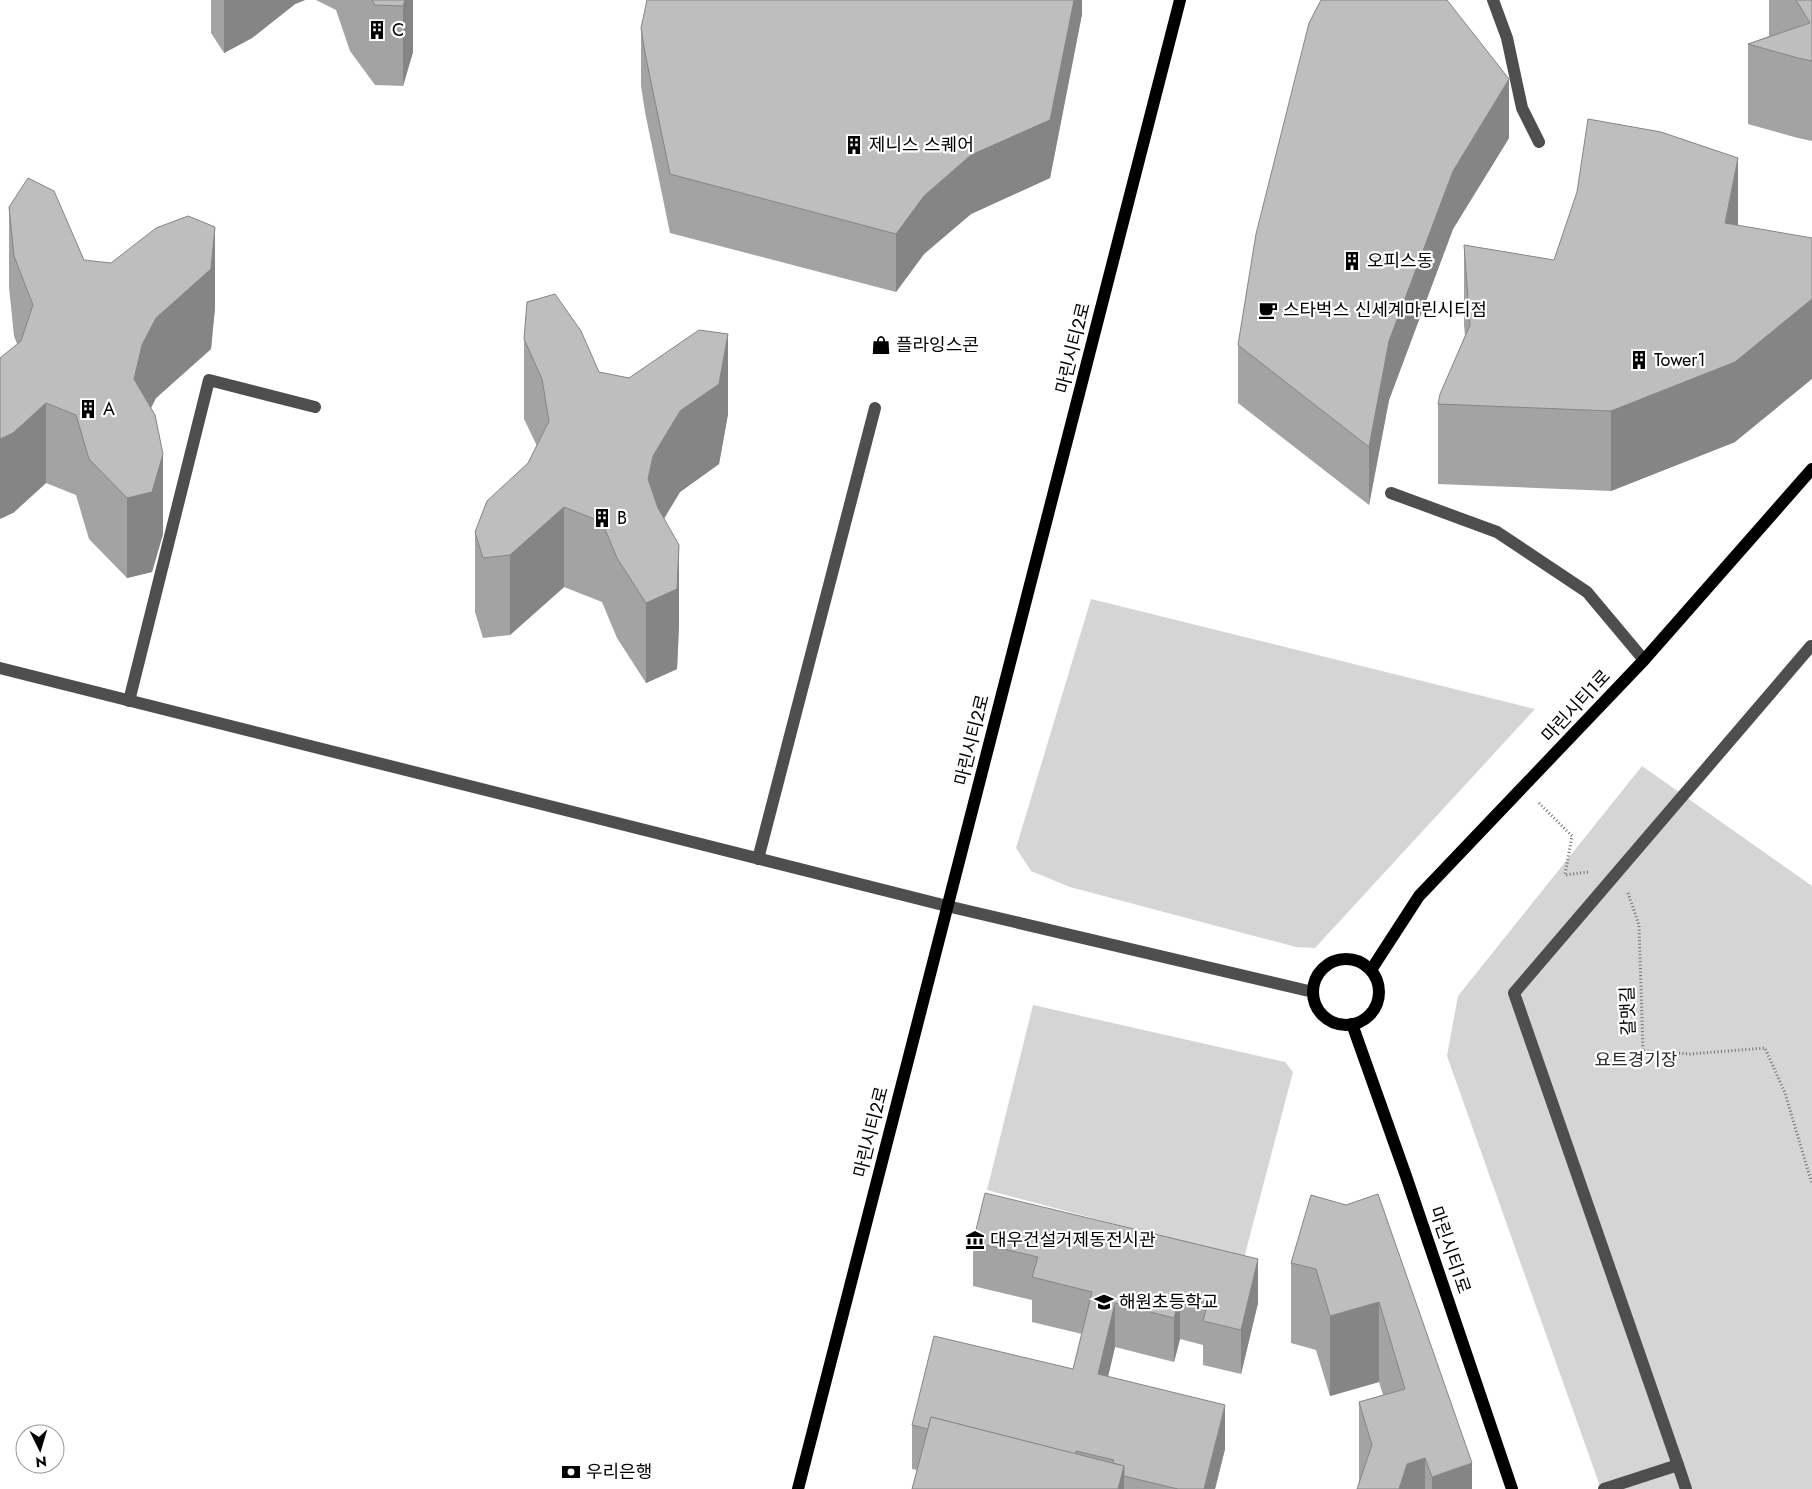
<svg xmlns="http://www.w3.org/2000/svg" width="1812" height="1489" font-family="Jost,'Noto Sans KR',sans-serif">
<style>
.green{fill:#d5d5d5}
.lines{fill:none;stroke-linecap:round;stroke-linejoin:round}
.path{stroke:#707070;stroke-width:3;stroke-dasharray:1 2.5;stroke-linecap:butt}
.minor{stroke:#4e4e4e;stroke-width:12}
.major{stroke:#000;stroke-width:12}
.wall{fill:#a3a3a3}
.shaded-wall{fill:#858585}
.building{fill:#bebebe;stroke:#858585}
.labels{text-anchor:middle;stroke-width:4.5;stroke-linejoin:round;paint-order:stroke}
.poi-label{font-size:18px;fill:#000;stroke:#fff;text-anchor:start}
.street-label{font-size:18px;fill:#000;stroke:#fff}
.park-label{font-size:18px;fill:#2c2c2c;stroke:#fff}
</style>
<rect width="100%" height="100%" fill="#fff"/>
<g class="green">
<polygon points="1091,599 1535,709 1315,948 1296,947 1070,887 1031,871 1016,848"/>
<polygon points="1642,766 1812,886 1812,1489 1601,1489 1447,1056 1458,996"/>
<polygon points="1033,1005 1285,1062 1293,1072 1244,1258 987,1190"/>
</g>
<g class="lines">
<g class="path">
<polyline points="1539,803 1572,836 1565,875 1588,872"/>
<polyline points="1628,893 1639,925 1643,1051 1690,1054 1765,1048 1785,1093 1812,1184"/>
</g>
<g class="minor">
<polyline points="1493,0 1507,38 1522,108 1539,142"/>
<polyline points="1391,493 1497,532 1587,592 1644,660"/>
<polyline points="0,668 947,906 1313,992"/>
<polyline points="129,701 209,380 315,407"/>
<polyline points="758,859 875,408"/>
<polyline points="1678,1465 1686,1489"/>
<polyline points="1604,1489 1678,1465 1514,993 1811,646"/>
</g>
<g class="major">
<circle cx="1346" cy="992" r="33"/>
<polyline points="1371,970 1419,896 1644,660 1812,469"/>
<polyline points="1352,1024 1406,1176 1512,1489"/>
<polyline points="798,1489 1180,0"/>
</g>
</g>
<g class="wall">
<polygon points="211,0 305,0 295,4 252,38 224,53 211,33"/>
<polygon points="316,0 413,0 413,52 403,86 375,85 350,51 336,10"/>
<polygon points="1082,0 1082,14 1050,178 971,214 924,254 896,292 670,233 645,112 641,86 641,28"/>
<polygon points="1769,0 1812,0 1812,141 1798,138 1748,124 1748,44 1769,36"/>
<polygon points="1509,138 1453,229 1389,400 1369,505 1238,403 1238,345"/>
<polygon points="9,207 84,260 215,307 211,349 156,398 151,408 163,534 152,572 127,578 89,539 76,495 46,483 13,513 17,344 14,336 9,287"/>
<polygon points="1464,245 1735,442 1611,491 1438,484 1438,404 1465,336 1464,325"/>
<polygon points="524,339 599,372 629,378 728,414 719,464 680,492 664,519 679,625 677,669 646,683 617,638 602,602 564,587 510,635 483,638 475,612 475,532 528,463 537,446 524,419"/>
<polygon points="1346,1205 1472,1489 1357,1489 1359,1484 1359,1402 1383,1395 1379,1382 1330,1396 1316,1350 1291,1343 1291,1263"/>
<polygon points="973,1242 1258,1303 1241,1374 1203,1365 1203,1345 1180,1339 1174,1362 1115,1347 1108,1377 1225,1449 1215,1489 912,1489 917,1470 912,1469 912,1425 1073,1369 1082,1334 1032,1322 1032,1300 973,1286"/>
</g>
<g class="shaded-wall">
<polygon points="224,0 305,0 295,4 252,38 224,53"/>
<polygon points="405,0 413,0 413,52 403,86 403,6"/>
<polygon points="1074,0 1082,0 1082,14 1050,178 971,214 924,254 896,292 896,234 924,196"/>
<polygon points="1509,79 1509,138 1453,229 1389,400 1369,505 1369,447 1389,341 1453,171"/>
<polygon points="1738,158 1738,238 1725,223"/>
<polygon points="215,227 215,307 211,349 156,398 142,425 134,379 142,345 156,318"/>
<polygon points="1812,299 1812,379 1735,442 1611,491 1611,411"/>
<polygon points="728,334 728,414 719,464 680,492 653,536 648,479 653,456"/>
<polygon points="46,403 46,483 13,513 0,519 0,439"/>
<polygon points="163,454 163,534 152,572 127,578 127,498"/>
<polygon points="564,507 564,587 510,635 510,555"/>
<polygon points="679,545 679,625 677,669 646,683 646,603"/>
<polygon points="1258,1259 1258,1303 1241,1374 1241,1330"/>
<polygon points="1180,1295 1180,1339 1174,1362 1174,1318"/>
<polygon points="1379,1302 1379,1382 1330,1396 1330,1316"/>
<polygon points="1115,1303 1115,1347 1098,1418 1098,1374"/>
<polygon points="1225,1405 1225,1449 1215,1489 1204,1489"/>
<polygon points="1425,1458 1425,1489 1399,1489 1407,1464"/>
<polygon points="1472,1463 1472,1489 1432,1489 1432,1477"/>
<polygon points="1124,1466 1124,1489 1118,1489"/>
</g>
<g class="building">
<polygon points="372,0 405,0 403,6 375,5"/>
<polygon points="647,0 1074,0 1050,120 971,155 924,196 896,234 670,174 645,53 641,28"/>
<polygon points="1321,0 1447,0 1509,79 1453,171 1389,341 1369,447 1238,345 1256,234 1309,23"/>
<polygon points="1796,0 1812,0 1812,61 1798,58 1748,44 1810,23"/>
<polygon points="1588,119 1661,132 1738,158 1725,223 1812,238 1812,299 1735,362 1611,411 1438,404 1440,394 1470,325 1464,245 1554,260 1577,192"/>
<polygon points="28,178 54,191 84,260 111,263 156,228 188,216 215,227 211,269 156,318 142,345 134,379 155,415 163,454 152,492 127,498 89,459 76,415 46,403 13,433 0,439 0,358 21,341 33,305 14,256 9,207"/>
<polygon points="555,294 581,331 599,372 629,378 699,330 728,334 719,384 680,411 653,456 648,479 658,508 679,545 677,589 646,603 617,558 602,522 564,507 510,555 483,558 475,532 487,501 528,463 549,421 542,379 524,339 527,302"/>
<polygon points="985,1193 1258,1259 1241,1330 1203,1321 1208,1302 1180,1295 1174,1318 1115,1303 1098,1374 1225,1405 1204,1489 1178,1489 1124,1476 1124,1466 1113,1463 1114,1460 1076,1451 1075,1454 931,1417 928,1429 912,1425 934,1336 1073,1369 1092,1292 1032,1277 1038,1257 973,1242"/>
<polygon points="1378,1194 1472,1463 1432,1477 1425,1458 1407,1464 1399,1489 1357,1489 1372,1445 1359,1402 1405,1389 1379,1302 1330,1316 1316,1269 1291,1263 1311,1195 1346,1205"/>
<polygon points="931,1417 1124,1466 1118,1489 912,1489"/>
</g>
<defs>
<g id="building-bare" transform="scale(1.5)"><path d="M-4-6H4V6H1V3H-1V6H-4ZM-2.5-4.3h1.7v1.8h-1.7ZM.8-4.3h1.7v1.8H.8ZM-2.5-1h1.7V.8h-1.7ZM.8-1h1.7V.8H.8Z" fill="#000" stroke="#fff" stroke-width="2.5" paint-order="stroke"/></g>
<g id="cafe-bare" transform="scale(1.5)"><path d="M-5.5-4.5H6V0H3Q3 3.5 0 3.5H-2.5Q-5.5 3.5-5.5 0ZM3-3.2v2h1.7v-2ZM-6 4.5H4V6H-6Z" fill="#000" stroke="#fff" stroke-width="2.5" paint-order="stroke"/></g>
<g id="shop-bare" transform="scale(1.5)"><path d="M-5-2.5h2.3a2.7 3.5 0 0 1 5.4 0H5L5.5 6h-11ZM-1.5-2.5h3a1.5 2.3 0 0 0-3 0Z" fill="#000" stroke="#fff" stroke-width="2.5" paint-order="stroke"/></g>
<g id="museum-bare" transform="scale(1.5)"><path d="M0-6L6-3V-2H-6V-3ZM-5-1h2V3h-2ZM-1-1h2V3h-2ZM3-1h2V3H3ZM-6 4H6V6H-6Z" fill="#000" stroke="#fff" stroke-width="2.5" paint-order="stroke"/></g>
<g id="school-bare" transform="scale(1.5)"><path d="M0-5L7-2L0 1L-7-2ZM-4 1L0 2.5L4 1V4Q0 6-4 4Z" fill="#000" stroke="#fff" stroke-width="2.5" paint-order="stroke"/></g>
<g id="bank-bare" transform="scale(1.5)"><path d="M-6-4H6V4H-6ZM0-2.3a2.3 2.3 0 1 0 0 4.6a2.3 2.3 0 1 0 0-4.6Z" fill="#000" stroke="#fff" stroke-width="2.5" paint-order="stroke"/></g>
</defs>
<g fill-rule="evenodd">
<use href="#building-bare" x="377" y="30"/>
<use href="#building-bare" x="854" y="145"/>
<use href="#building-bare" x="1352" y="261"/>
<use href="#cafe-bare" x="1268" y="310"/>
<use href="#shop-bare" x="881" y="345"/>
<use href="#building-bare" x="1639" y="360"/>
<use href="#building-bare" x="88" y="409"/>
<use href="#building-bare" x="602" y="518"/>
<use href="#museum-bare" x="975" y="1240"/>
<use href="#school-bare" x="1104" y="1302"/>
<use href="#bank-bare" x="571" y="1472"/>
</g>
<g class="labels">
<g class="poi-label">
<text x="392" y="36">C</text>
<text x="869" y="151">제니스 스퀘어</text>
<text x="1367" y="267">오피스동</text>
<text x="1283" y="316">스타벅스 신세계마린시티점</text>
<text x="896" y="351">플라잉스콘</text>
<text x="1654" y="366">Tower1</text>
<text x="103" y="415">A</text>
<text x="617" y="524">B</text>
<text x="990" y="1246">대우건설거제동전시관</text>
<text x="1119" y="1308">해원초등학교</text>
<text x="586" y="1478">우리은행</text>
</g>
<g class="street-label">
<text transform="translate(1073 348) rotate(-76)" y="6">마린시티2로</text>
<text transform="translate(1576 706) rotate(-47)" y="6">마린시티1로</text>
<text transform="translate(972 740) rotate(-76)" y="6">마린시티2로</text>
<text transform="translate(1628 1011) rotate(-92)" y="6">갈맷길</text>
<text transform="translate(871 1132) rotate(-76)" y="6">마린시티2로</text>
<text transform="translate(1450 1250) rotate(71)" y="6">마린시티1로</text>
</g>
<g class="park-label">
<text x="1636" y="1066">요트경기장</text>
</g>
</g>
<g transform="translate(40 1449) rotate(175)"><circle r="24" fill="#ffffff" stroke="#999999"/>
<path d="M0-4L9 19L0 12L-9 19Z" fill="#000000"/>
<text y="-8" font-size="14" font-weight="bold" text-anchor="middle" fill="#000000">N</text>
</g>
</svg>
